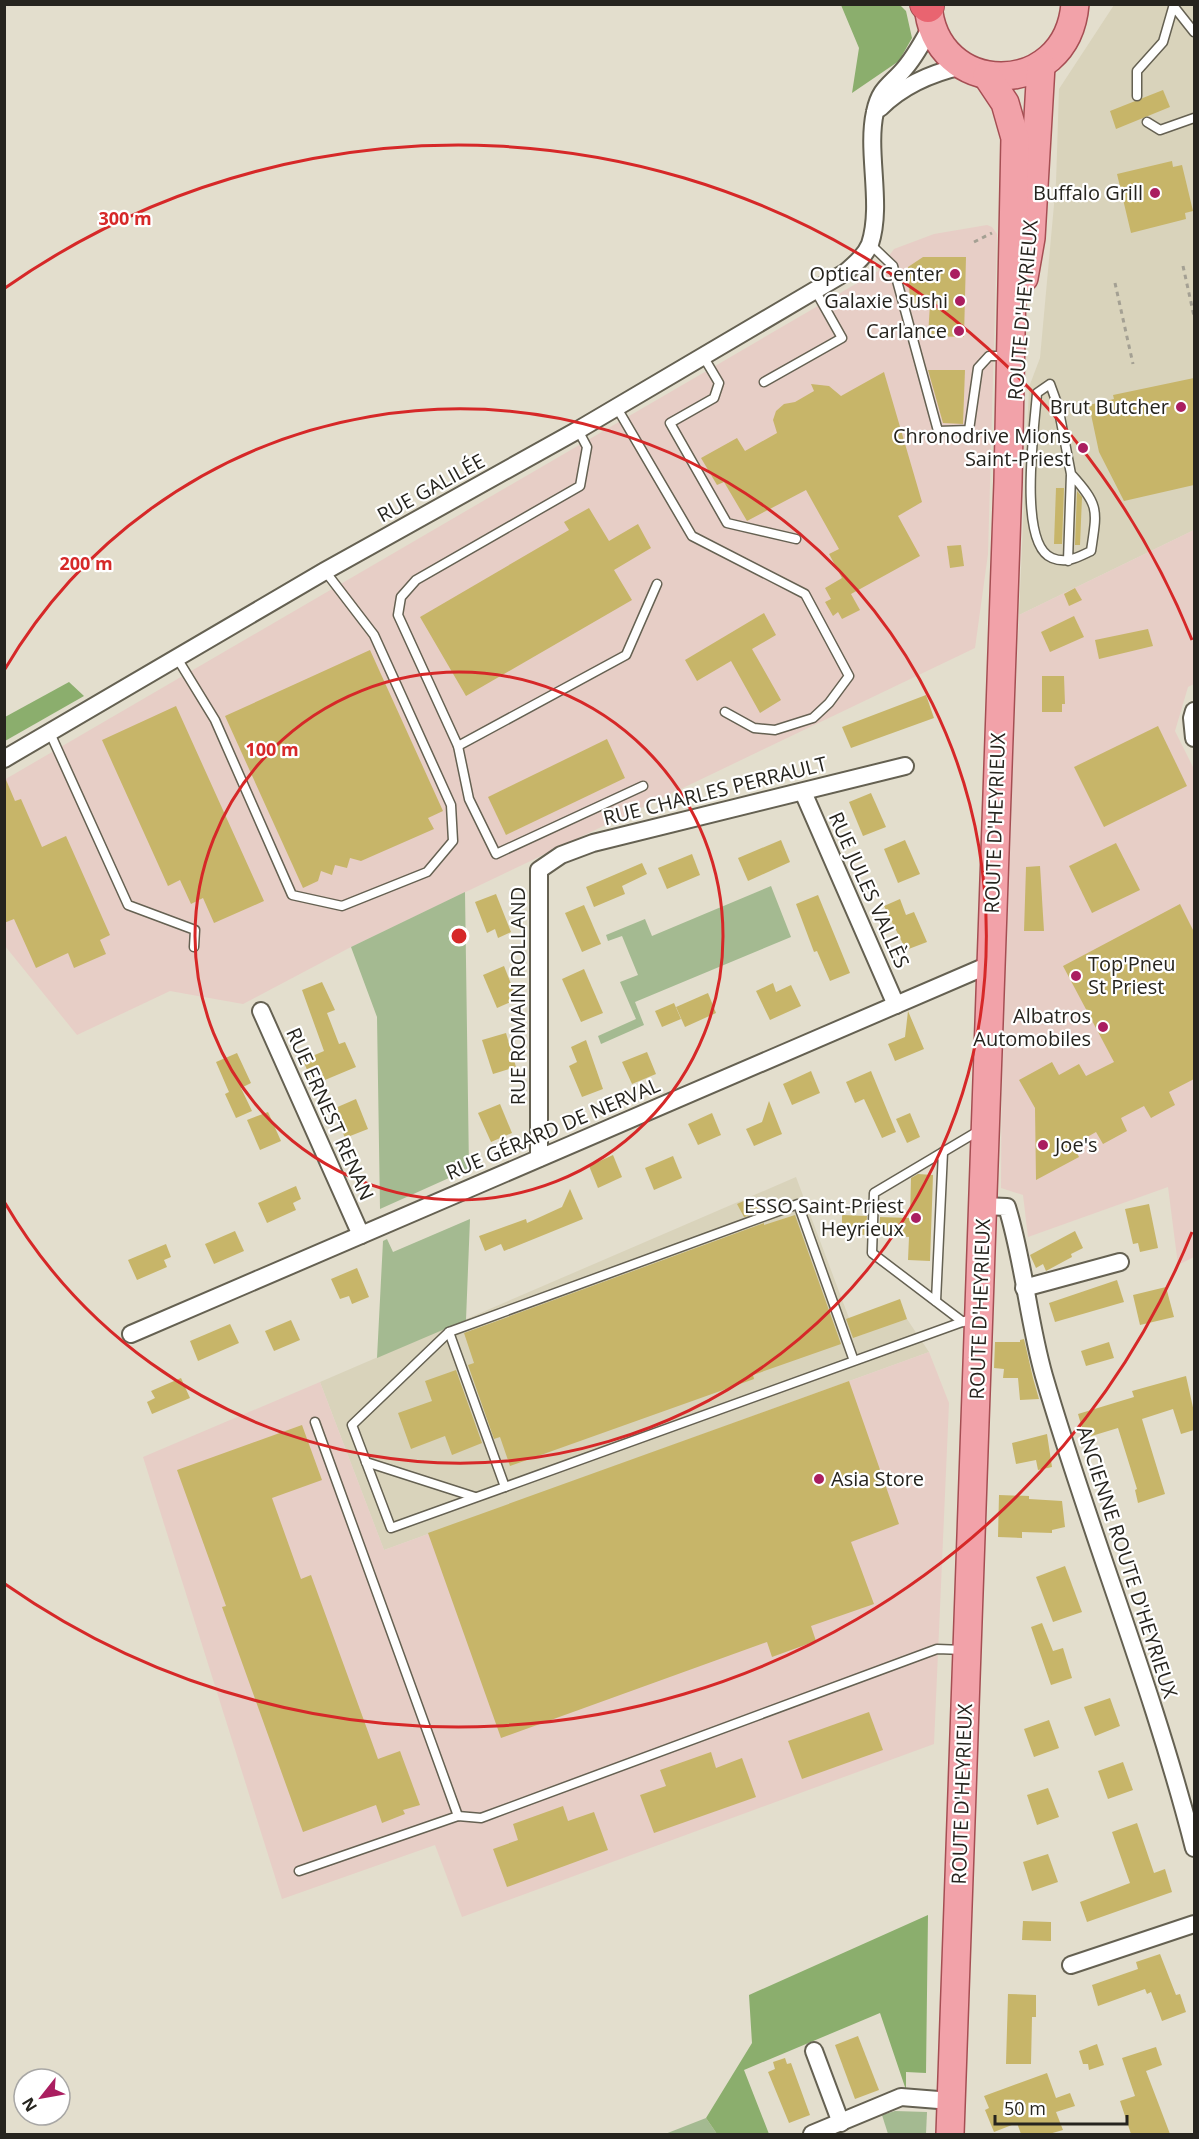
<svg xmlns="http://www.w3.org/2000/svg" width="1199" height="2139" font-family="'Open Sans',sans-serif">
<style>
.built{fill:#d9d3bb}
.industrial{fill:#e7cec6}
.green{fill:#a4ba91}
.forest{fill:#8bae6d}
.building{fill:#c7b569}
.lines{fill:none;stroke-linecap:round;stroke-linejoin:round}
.service-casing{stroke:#656152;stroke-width:11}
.minor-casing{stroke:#656152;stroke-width:20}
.primary-casing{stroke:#a54e53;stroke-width:30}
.motorway-casing{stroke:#a54e53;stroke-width:34}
.path{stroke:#a4a093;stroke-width:3;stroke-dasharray:4.5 4.5;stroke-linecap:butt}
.service{stroke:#fff;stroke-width:8}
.minor{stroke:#fff;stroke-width:16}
.primary{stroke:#f2a2a9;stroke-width:27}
.motorway{stroke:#e96470;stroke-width:32}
.ring{fill:none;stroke:#d62828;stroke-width:3}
.poi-dot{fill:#aa1e60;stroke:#fff;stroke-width:2}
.labels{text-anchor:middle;stroke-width:4.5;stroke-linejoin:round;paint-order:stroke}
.poi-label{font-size:20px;fill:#26241e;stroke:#fff;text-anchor:end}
.street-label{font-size:20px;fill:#26241e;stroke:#fff}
.centre{fill:#d62828;stroke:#fff;stroke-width:3}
.ring-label{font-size:18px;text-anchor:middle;font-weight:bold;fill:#d62828;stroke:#fff;stroke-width:4.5;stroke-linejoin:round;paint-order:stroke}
</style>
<rect width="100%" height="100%" fill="#e3decd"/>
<g class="built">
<polygon points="1114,5 1194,5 1194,530 1019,615 1029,387 1040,358 1056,183 1059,89"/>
<polygon points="796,1177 849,1318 907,1319 929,1352 384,1550 320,1382"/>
</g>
<g class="industrial">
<polygon points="987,225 992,227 997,234 994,343 988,554 975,648 351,947 243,1004 170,991 77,1035 5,946 4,780 878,271 894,249 934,234"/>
<polygon points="1194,530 1194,684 1188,687 1175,731 1194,769 1194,1257 1178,1265 1168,1187 1028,1237 1023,1195 1001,1188 1002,1030 1019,615"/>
<polygon points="929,1352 949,1403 934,1744 462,1917 435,1845 282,1899 143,1457 320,1382 384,1550"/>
</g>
<g class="green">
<polygon points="771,886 791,937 635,1002 644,1025 601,1044 598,1036 636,1019 620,982 638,975 622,936 608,941 606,935 645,919 652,936"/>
<polygon points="465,892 469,1169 380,1209 377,1017 351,947"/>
<polygon points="470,1219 466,1320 377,1358 383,1241 387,1239 393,1252"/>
<polygon points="895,2111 927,2112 926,2134 888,2134 882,2115"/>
<polygon points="706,2118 717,2134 665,2134"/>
</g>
<g class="forest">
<polygon points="841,5 900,5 906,11 912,38 899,61 852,93 859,48"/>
<polygon points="69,682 84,696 5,741 5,717"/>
<polygon points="928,1915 926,2073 906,2072 906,2090 880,2013 744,2070 769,2134 717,2134 706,2118 752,2043 749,1995"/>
</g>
<g class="building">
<polygon points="1163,90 1170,107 1116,129 1110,111"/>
<polygon points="1172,161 1173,167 1182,165 1193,211 1185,213 1186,219 1131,233 1117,174"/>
<polygon points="923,257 966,257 964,337 928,336 930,304 910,303 908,267"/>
<polygon points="928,370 965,370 963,424 943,423"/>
<polygon points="884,372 922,502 898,516 920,556 851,594 860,610 842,619 838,612 833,616 825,602 831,599 825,588 842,578 829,554 839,549 806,490 747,521 724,482 717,485 701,458 737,438 745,451 777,433 773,420 776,411 784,404 795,402 814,391 811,384 829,386 841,396"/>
<polygon points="1194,378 1194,485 1124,501 1099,452 1089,405 1114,399 1113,395"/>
<polygon points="1056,488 1064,488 1062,544 1054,544"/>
<polygon points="1077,491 1082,497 1080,545 1075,545"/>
<polygon points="589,508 609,541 638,524 651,548 614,570 632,600 466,696 420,617 569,530 564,522"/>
<polygon points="961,545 964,566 950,568 947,546"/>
<polygon points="1075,588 1082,600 1069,606 1064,594"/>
<polygon points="764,613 776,635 752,649 781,700 760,713 731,661 697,681 685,660"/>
<polygon points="1074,616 1084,637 1050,652 1041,632"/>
<polygon points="1148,629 1153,646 1099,659 1095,640"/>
<polygon points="370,650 443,811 428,818 434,829 361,861 350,858 347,868 335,865 332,875 321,871 318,881 303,888 225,716"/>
<polygon points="1042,676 1064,676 1065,704 1062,704 1062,712 1042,712"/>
<polygon points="926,695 934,718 851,748 842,727"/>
<polygon points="176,706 264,901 214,923 203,898 191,904 180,880 168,886 102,740"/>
<polygon points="1158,726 1187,786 1104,827 1074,767"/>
<polygon points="607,739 625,778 506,835 488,797"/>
<polygon points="4,775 15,801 21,799 42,847 66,836 110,935 100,940 106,954 74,968 68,953 36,968 14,919 4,923"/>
<polygon points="871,793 886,827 863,836 849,802"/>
<polygon points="781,840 790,862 748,881 738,858"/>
<polygon points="905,840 920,874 898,883 884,849"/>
<polygon points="1116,843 1140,890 1092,913 1069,866"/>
<polygon points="692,854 700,875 667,889 658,868"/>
<polygon points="642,863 647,874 622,886 625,894 594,907 586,887"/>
<polygon points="1040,866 1044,931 1024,931 1026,867"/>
<polygon points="496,894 511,932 498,938 495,929 487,933 475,902"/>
<polygon points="818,895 850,973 830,981 817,951 814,952 796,904"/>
<polygon points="900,899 906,915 914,912 927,942 906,950 884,906"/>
<polygon points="1180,904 1194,932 1194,1079 1169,1092 1175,1105 1151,1118 1144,1106 1121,1118 1127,1131 1103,1144 1096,1132 1073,1145 1079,1157 1036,1180 1035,1108 1019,1080 1052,1062 1059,1075 1079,1064 1086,1076 1114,1062 1063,966"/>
<polygon points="584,905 601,944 582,952 565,913"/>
<polygon points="504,966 517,999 497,1008 483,975"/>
<polygon points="584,969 603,1013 581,1022 562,979"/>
<polygon points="322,982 335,1010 327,1013 339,1044 345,1042 356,1067 313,1085 303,1060 324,1051 302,990"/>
<polygon points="773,983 776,992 791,985 801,1006 770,1020 756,991"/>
<polygon points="708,993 716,1013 685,1027 676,1007"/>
<polygon points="674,1003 681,1019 662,1027 655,1011"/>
<polygon points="908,1011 924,1049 895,1061 888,1044 905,1037"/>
<polygon points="506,1033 516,1067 493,1074 482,1040"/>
<polygon points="586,1040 603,1089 582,1097 569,1066 577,1062 571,1047"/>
<polygon points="647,1052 656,1074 632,1084 622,1062"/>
<polygon points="237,1053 251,1083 241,1088 252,1111 236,1118 225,1094 229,1092 216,1062"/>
<polygon points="811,1071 820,1093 792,1105 783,1084"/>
<polygon points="871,1071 896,1132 882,1138 864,1099 855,1103 846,1082"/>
<polygon points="356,1099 368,1129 345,1138 333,1109"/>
<polygon points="769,1101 782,1134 754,1146 746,1129 762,1122"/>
<polygon points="500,1104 512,1133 491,1142 478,1113"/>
<polygon points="268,1112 281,1141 260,1150 247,1120"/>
<polygon points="712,1113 721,1135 698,1145 688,1124"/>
<polygon points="910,1113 920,1137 907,1143 896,1119"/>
<polygon points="613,1155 622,1177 598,1188 589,1166"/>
<polygon points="673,1156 682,1178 654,1190 645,1168"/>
<polygon points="918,1174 933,1175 930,1261 908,1260 909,1237 879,1235 880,1217 910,1218 911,1178"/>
<polygon points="296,1186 301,1199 293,1203 296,1210 267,1223 258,1203"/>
<polygon points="570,1189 583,1219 504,1251 501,1244 485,1251 479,1236 526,1219 527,1223 562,1207"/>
<polygon points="752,1197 759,1212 744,1217 737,1204"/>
<polygon points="1149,1204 1158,1248 1140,1252 1138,1243 1133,1244 1125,1209"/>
<polygon points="795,1215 841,1344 753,1375 754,1379 510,1466 500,1437 494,1439 468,1365 474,1363 464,1333 764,1223 764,1225"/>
<polygon points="842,1215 867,1216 866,1235 842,1234"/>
<polygon points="235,1231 244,1251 214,1264 205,1244"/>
<polygon points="1075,1231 1083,1248 1071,1254 1072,1257 1046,1271 1043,1264 1036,1268 1030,1255"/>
<polygon points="166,1244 171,1257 164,1260 167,1267 137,1280 128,1260"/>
<polygon points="357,1268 369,1297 352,1304 349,1296 340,1299 331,1279"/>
<polygon points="1117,1280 1124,1302 1055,1322 1049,1303"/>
<polygon points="1166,1287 1174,1317 1140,1325 1133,1295"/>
<polygon points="900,1299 907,1319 853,1338 846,1319"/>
<polygon points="291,1320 300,1340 274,1351 265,1331"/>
<polygon points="230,1324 239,1343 198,1361 190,1341"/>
<polygon points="1024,1339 1033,1378 1039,1399 1020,1400 1018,1378 1003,1378 1004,1369 994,1368 995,1342 1020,1342 1020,1340"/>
<polygon points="1109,1342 1114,1358 1086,1366 1081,1351"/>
<polygon points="456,1370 482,1443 452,1455 445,1436 411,1449 398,1413 432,1401 425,1381"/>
<polygon points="1186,1376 1194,1412 1194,1430 1181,1434 1173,1409 1142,1419 1165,1494 1138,1503 1135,1490 1137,1489 1118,1428 1085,1438 1078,1414 1134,1397 1132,1391"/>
<polygon points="181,1378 190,1398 152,1414 147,1402 155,1398 151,1391"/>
<polygon points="849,1381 899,1524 851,1542 874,1604 811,1626 816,1641 772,1657 767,1642 501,1738 428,1533"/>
<polygon points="302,1425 322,1480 272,1498 301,1579 311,1575 378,1759 400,1751 420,1805 403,1810 405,1814 382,1823 376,1805 303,1832 222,1607 226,1606 177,1470"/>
<polygon points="1047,1434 1052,1467 1038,1470 1036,1460 1016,1464 1012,1443"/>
<polygon points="999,1495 1029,1496 1029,1499 1062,1501 1065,1527 1052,1530 1052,1533 1022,1532 1022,1538 998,1537"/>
<polygon points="1065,1566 1082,1612 1053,1622 1036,1577"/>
<polygon points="1042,1623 1053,1651 1063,1648 1072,1678 1051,1685 1031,1627"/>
<polygon points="1110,1698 1120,1726 1095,1736 1084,1707"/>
<polygon points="869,1712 883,1750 802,1779 788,1741"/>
<polygon points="1049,1720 1059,1748 1034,1757 1024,1729"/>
<polygon points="711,1752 716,1768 742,1758 756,1797 654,1833 640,1795 666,1786 660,1770"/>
<polygon points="1123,1762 1133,1790 1108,1799 1098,1771"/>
<polygon points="1048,1788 1059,1817 1037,1825 1027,1795"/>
<polygon points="563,1806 568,1821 594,1812 608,1850 507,1887 493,1849 518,1840 513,1824"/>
<polygon points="1137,1823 1154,1873 1165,1869 1172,1892 1087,1922 1080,1902 1130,1883 1112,1832"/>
<polygon points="1048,1854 1058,1882 1032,1891 1023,1862"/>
<polygon points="1023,1921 1051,1922 1051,1941 1022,1940"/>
<polygon points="1160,1954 1176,1995 1180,1994 1186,2012 1162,2021 1151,1992 1147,1994 1145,1989 1098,2006 1092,1985 1138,1969 1136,1962"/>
<polygon points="1008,1994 1036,1995 1036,2017 1032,2017 1031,2064 1006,2064"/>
<polygon points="858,2036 879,2090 855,2099 835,2045"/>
<polygon points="1097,2044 1104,2065 1089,2070 1088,2064 1083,2064 1079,2051"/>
<polygon points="1156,2047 1162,2065 1146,2071 1170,2134 1131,2134 1120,2101 1135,2096 1122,2058"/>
<polygon points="785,2058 787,2064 791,2063 810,2115 789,2123 768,2072 775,2069 773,2062"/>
<polygon points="1047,2073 1056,2098 1070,2093 1075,2106 1056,2112 1063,2130 1049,2134 1021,2134 1017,2123 994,2132 985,2110 989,2108 984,2096"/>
</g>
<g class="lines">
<g class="service-casing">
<g id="service">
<polyline points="1175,8 1194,32"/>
<polyline points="1137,96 1137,71 1163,42 1174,4"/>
<polyline points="1147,122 1160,130 1194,118"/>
<polyline points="870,244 893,266 938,431 969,430 978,368 989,356 1008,356"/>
<polyline points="703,356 719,383 714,398 670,423 727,523 796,539"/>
<polyline points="764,382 842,338 815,290"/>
<polyline points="617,408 692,536 805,594 849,676 829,703 813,718 775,730 754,728 725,712"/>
<polyline points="578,430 587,447 580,486 416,580 401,597 398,615 458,746 469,799 496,854 643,786"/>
<path d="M 1068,561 L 1071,474 L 1058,406 L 1050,384 L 1037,393 C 1035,424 1017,544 1052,558 C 1067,564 1078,557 1091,551 C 1097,510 1100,506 1071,474"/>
<polyline points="177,658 215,720 292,895 342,906 427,872 453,841 451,805 374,635 325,571"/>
<polyline points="50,733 128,905 195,930 194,947"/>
<polyline points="458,746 626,655 657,584"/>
<polyline points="936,1301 943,1152"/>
<polyline points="963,1322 872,1253 874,1193 980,1130"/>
<polyline points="449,1332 352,1425 391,1528 505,1487"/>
<path d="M 854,1361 L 798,1204 L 449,1332 L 505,1487 C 662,1431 819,1374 976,1317"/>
<polyline points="315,1422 458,1816"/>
<polyline points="366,1462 475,1497"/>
<polyline points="299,1871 458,1816 481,1818 937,1649 964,1650"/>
</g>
</g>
<g class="minor-casing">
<g id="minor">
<path d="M 880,108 C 903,85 931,73 963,66"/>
<polyline points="1194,711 1192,718 1194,738"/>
<path d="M 4,759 L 325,571 L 578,430 L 846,272 C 855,264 865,256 870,244 C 883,204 866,152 875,112 C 880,87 891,85 905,68 C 916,55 924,40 932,25"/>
<polyline points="803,792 896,1005"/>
<polyline points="261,1011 361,1235"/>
<polyline points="539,1158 539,870 561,855 593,843 905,766"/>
<path d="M 983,1206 L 1007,1207 C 1024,1262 1028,1320 1044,1376 C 1090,1534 1153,1687 1194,1848"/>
<polyline points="1024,1288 1120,1262"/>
<polyline points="131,1334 991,964"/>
<polyline points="1071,1965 1194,1924"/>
<polyline points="814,2051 841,2123"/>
<polyline points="812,2134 901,2097 951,2101"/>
</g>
</g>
<g class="primary-casing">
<g id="primary">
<path d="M 928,4 C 934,99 1067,101 1075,4"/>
<polyline points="1024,278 1031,238 1041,66"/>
<polyline points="950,2134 1008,482 1015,138 1005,103 987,76"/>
</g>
</g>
<g class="motorway-casing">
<polyline id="motorway" points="926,4 928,6"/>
</g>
<g class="path">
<polyline points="974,242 992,233"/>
<polyline points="1183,266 1194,316"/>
<polyline points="1115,283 1133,364"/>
</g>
<use href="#service" class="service"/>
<use href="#minor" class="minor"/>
<use href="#primary" class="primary"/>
<use href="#motorway" class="motorway"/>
</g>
<g class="ring">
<circle cx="459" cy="936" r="264"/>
<path d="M5 669A527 527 0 1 1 5 1203"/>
<path d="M1192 1232A791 791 0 0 1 5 1584M5 288A791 791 0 0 1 1192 640"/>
</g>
<g class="poi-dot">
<circle cx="1155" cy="193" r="6"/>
<circle cx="955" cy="274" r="6"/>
<circle cx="960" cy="301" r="6"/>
<circle cx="959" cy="331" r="6"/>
<circle cx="1181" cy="407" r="6"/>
<circle cx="1083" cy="448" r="6"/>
<circle cx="1076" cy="976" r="6"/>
<circle cx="1103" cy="1027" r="6"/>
<circle cx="1043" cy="1145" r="6"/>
<circle cx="916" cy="1218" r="6"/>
<circle cx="819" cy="1479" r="6"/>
</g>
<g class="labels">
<g class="poi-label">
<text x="1143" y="200">Buffalo Grill</text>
<text x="943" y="281">Optical Center</text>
<text x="948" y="308">Galaxie Sushi</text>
<text x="947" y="338">Carlance</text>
<text x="1169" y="414">Brut Butcher</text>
<text x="1071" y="443">Chronodrive Mions<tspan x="1071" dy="23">Saint-Priest</tspan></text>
<text x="1088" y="971" text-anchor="start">Top'Pneu<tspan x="1088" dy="23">St Priest</tspan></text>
<text x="1091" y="1023">Albatros<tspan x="1091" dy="23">Automobiles</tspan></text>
<text x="1055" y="1152" text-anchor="start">Joe's</text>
<text x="904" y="1213">ESSO Saint-Priest<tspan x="904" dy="23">Heyrieux</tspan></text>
<text x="831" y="1486" text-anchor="start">Asia Store</text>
</g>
<g class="street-label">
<text transform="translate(1023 310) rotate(-85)" y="7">ROUTE D'HEYRIEUX</text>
<text transform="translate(431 488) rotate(-29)" y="7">RUE GALILÉE</text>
<text transform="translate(715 791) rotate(-14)" y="7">RUE CHARLES PERRAULT</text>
<text transform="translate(995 823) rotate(-88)" y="7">ROUTE D'HEYRIEUX</text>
<text transform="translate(869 890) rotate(66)" y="7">RUE JULES VALLÈS</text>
<text transform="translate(518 996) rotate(-90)" y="7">RUE ROMAIN ROLLAND</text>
<text transform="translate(330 1114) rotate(66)" y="7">RUE ERNEST RENAN</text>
<text transform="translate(553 1129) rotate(-23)" y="7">RUE GÉRARD DE NERVAL</text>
<text transform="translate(980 1309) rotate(-88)" y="7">ROUTE D'HEYRIEUX</text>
<text transform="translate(1127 1562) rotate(72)" y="7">ANCIENNE ROUTE D'HEYRIEUX</text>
<text transform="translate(962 1794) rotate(-88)" y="7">ROUTE D'HEYRIEUX</text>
</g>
</g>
<circle cx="459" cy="936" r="9" class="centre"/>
<g class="ring-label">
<text x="125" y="225">300 m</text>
<text x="86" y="570">200 m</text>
<text x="272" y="756">100 m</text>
</g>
<rect width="1199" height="2139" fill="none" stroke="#26241e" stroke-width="12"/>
<g transform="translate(42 2097) rotate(239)"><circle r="28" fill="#ffffff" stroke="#a8a7a5" stroke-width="1.5"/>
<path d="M0-4.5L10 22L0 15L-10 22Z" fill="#aa1e60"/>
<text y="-9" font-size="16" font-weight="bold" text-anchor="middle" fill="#26241e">N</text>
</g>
<path d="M995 2115v9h132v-9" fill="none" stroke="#26241e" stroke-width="3"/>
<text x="1004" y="2115" font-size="18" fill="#26241e" stroke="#ffffff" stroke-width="4.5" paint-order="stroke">50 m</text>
</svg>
